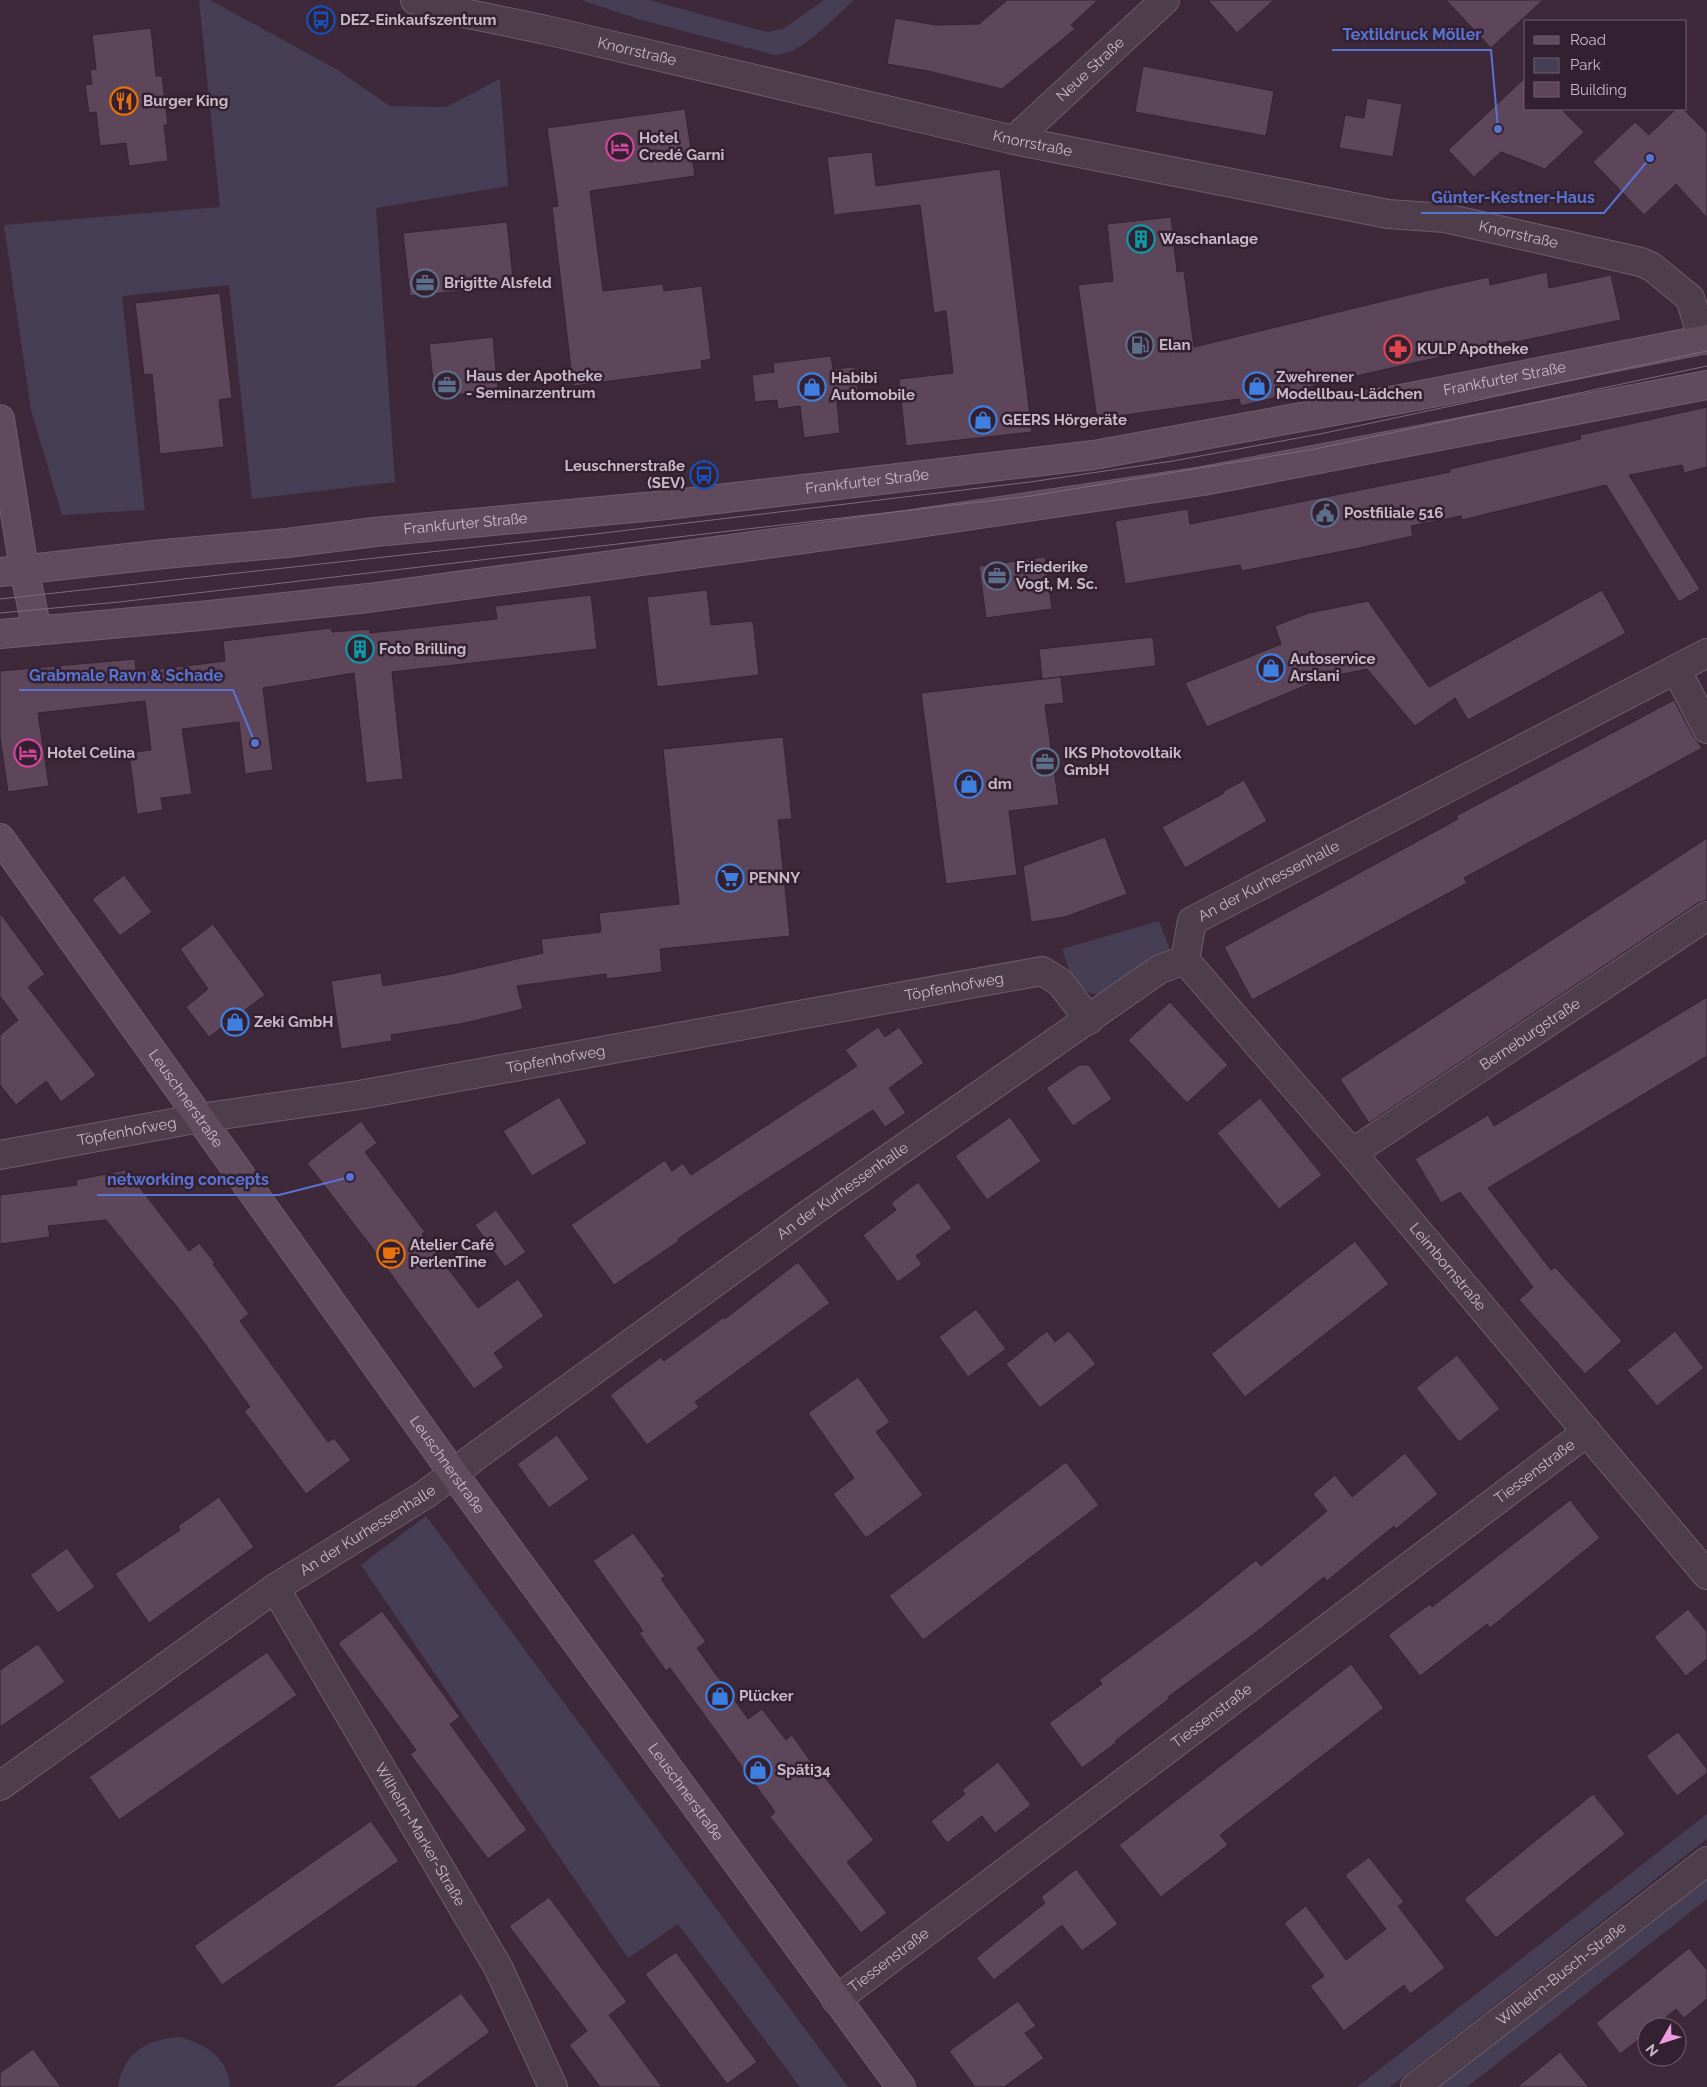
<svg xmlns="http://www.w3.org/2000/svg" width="1707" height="2087" font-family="Raleway,sans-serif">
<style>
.green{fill:#463e54}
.building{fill:#5d455a;stroke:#352333}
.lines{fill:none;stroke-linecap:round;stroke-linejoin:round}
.minor-casing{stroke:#6e5d6c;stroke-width:30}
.secondary-casing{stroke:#6e5d6c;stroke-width:30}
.minor{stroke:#4e3d4b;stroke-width:28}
.secondary{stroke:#604b5d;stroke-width:28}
.tram{stroke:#7e6a7b;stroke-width:1}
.labels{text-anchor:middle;stroke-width:5;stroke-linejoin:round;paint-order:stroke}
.poi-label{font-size:15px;font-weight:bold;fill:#c8b9c6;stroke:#332131;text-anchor:start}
.street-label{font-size:15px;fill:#c8b9c6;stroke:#332131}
.leader{fill:none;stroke:#5973d2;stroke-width:2}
.callout-dot{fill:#5973d2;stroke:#332131;stroke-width:2}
.callout-label{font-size:16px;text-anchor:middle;font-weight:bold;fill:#5973d2;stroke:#332131;stroke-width:5;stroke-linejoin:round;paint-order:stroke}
</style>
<rect width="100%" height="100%" fill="#3e293b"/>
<g class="green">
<polygon points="199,0 210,0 336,69 390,106 446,107 500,79 508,186 376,208 395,482 252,499 229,285 122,296 145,510 62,515 31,410 4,225 220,207"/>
<path d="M 581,0 L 649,0 L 767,32 L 783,29 L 824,0 L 854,0 C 834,17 801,56 774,55 L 638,19 Z"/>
<path d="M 1159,921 L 1170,950 L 1106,994 C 1074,997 1071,974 1062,949 Z"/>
<polygon points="426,1516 848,2087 800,2087 678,1924 628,1958 361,1565"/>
<polygon points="1707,1814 1707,1839 1390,2087 1357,2087"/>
<polygon points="1707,1875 1707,1899 1467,2087 1437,2087"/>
<path d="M 178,2037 C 203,2042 229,2058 230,2087 L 118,2087 C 123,2053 146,2040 178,2037 Z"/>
</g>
<g class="building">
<polygon points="1007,0 1098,0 1071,25 1075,29 1002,89 928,71 887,64 895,18 936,25 979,24"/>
<polygon points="1208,0 1274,0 1237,33"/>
<polygon points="1446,0 1543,0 1491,48"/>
<polygon points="151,28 156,76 162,76 168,125 164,125 168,161 129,166 126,143 100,146 96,112 89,113 85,85 92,84 90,70 96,69 92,35"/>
<polygon points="1143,66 1274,91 1266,136 1135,112"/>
<polygon points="1526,77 1526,109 1561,109 1584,132 1545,169 1501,152 1474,177 1448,150"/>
<polygon points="1367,98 1402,104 1393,157 1339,148 1345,115 1364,118"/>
<polygon points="685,109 695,176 590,191 603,291 663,284 664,291 702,286 711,359 701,361 702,369 573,386 552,207 558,206 547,128"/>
<polygon points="1676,109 1683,109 1707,133 1707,218 1676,184 1644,215 1593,162 1635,122 1649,135"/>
<polygon points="872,152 876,186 1000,169 1032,432 906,446 899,379 953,373 946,311 934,313 920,205 834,215 827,157"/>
<polygon points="1171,217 1177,272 1184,271 1194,347 1429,290 1489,277 1490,285 1547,272 1549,288 1611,275 1621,320 1511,343 1511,341 1387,369 1308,387 1309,389 1241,406 1239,399 1097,419 1078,285 1113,281 1107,224"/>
<polygon points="507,222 514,286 410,296 403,233"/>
<polygon points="220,293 232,398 219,400 224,447 160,454 152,374 144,375 135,303"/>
<polygon points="493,337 498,390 435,397 429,344"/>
<polygon points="831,356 833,369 855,367 859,399 837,402 840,433 804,438 800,406 778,409 777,400 755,402 752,375 774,372 773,363"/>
<polygon points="1707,407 1707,467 1684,473 1682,465 1629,475 1700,589 1679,602 1606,485 1462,520 1461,516 1411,526 1413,536 1359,548 1242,571 1240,565 1125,584 1115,521 1188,509 1190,524 1450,472 1450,469 1581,439 1580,435"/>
<polygon points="1045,557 1052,609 986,618 979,566"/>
<polygon points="707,590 711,625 753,621 759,675 657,687 647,597"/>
<polygon points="1602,590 1626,633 1468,720 1455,698 1415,726 1367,669 1323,678 1207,727 1185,683 1281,644 1275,626 1309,613 1368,601 1429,687"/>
<polygon points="591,595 597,649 392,672 403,779 366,783 354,673 263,688 273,770 245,774 239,722 182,729 192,794 161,798 163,810 137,814 129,753 151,750 145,701 38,713 49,786 8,792 0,737 0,671 135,659 136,672 225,661 223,641 331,628 332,632 370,629 370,633 497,619 495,606"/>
<polygon points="1153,637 1156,666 1042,679 1039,649"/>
<polygon points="1061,677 1064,703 1045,705 1059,805 1009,811 1017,875 946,884 921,693"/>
<polygon points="1674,700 1693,736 1702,748 1464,878 1467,883 1252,1000 1224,947 1458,819 1456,816"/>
<polygon points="783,737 792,819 778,820 790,936 660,949 662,972 606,979 606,974 517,986 523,1009 465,1023 391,1035 392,1041 341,1049 331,981 381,973 383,986 451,974 543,953 541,939 601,932 599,913 679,904 663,749"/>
<polygon points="1244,780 1267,821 1185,868 1162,827 1224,793 1224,791"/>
<polygon points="1105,837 1127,894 1065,917 1031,922 1023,866"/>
<polygon points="1707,838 1707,900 1698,903 1369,1123 1340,1079"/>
<polygon points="124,875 152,912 120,936 92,899"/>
<polygon points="0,913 45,974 28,987 96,1075 61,1102 46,1081 16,1105 0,1085 0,1035 18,1020 0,996"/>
<polygon points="213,924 265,995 209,1037 186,1007 208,989 180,949"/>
<polygon points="1707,997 1707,1056 1488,1188 1551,1270 1555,1267 1622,1341 1585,1374 1519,1300 1533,1287 1460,1192 1441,1203 1415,1159 1488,1115 1494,1126"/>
<polygon points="1170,1002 1228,1065 1187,1103 1128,1040"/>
<polygon points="878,1027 885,1037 899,1027 924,1063 889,1088 906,1113 885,1127 873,1110 739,1197 678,1239 679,1241 614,1285 571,1225 665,1160 672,1171 683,1163 691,1175 857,1066 845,1050"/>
<polygon points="1079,1065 1089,1065 1112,1099 1073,1126 1046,1088"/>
<polygon points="559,1097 587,1143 532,1176 503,1131"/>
<polygon points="1260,1098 1322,1175 1279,1209 1217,1133"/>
<polygon points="1010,1117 1041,1161 987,1200 955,1156"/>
<polygon points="361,1121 377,1143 365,1152 425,1232 422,1234 478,1308 518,1279 544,1316 494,1353 504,1367 474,1389 370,1245 307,1163"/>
<polygon points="126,1170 189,1251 199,1243 215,1263 213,1264 249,1314 240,1321 328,1442 334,1438 351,1460 306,1494 244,1411 250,1407 200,1337 171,1299 170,1299 106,1220 48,1226 50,1237 0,1244 0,1195 77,1185 76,1180"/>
<polygon points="918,1182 952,1228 916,1256 922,1264 898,1282 863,1235 896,1210 891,1203"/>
<polygon points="496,1210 526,1252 505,1267 475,1225"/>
<polygon points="1355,1241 1389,1284 1245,1397 1211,1354"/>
<polygon points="798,1262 830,1303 695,1402 699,1407 647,1445 610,1395 661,1357 664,1361 724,1317 725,1319"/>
<polygon points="976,1309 1006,1349 968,1377 939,1337"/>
<polygon points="1047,1331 1055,1342 1069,1331 1096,1364 1040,1408 1006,1364"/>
<polygon points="1675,1331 1704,1368 1657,1406 1627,1370"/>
<polygon points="1457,1355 1500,1409 1459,1442 1416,1388"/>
<polygon points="858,1377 890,1422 876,1432 923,1495 866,1538 833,1494 854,1478 808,1413"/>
<polygon points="557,1435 589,1479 549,1508 517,1464"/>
<polygon points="1405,1453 1438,1494 1396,1529 1394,1526 1327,1581 1324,1577 1259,1630 1168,1697 1169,1699 1115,1741 1117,1742 1082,1768 1049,1723 1102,1684 1099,1680 1194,1610 1256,1560 1261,1566 1327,1511 1313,1494 1335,1475 1352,1497"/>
<polygon points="1066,1462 1099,1505 923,1640 889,1596"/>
<polygon points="219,1497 254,1547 149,1623 115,1574 180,1530 178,1526"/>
<polygon points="1570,1500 1600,1538 1490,1628 1487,1624 1420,1676 1388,1635 1430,1604 1432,1607"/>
<polygon points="633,1533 665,1576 661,1579 706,1642 697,1648 748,1719 762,1709 786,1740 792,1735 821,1776 823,1775 874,1840 847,1862 887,1913 861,1933 770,1817 775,1812 670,1668 666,1671 639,1633 643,1631 593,1561"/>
<polygon points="67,1548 95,1587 58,1613 30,1575"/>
<polygon points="1688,1609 1707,1632 1707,1659 1686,1676 1654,1637"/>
<polygon points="382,1611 460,1717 450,1724 527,1830 488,1859 410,1754 416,1750 338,1643"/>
<polygon points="38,1644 65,1682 0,1727 0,1670"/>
<polygon points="267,1652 297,1695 119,1820 89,1777"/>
<polygon points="1351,1664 1384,1708 1220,1835 1228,1845 1161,1897 1119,1845"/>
<polygon points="1678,1732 1707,1769 1707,1773 1677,1796 1646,1756"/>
<polygon points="998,1762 1031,1805 995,1833 982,1816 947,1843 931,1821 965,1794 962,1790"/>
<polygon points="1593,1794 1625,1834 1496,1938 1464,1899"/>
<polygon points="371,1821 399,1861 222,1985 194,1946"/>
<polygon points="1369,1857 1404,1902 1398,1906 1445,1968 1410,1994 1404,1985 1344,2031 1310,1986 1324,1976 1284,1923 1306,1906 1346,1960 1386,1929 1345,1875"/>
<polygon points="1076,1869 1118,1924 1082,1951 1062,1925 994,1980 976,1958 1045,1903 1041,1897"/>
<polygon points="549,1897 627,2002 609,2015 662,2087 600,2087 569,2045 587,2031 509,1926"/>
<polygon points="1689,1948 1707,1970 1707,1999 1684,2018 1676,2009 1654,2027 1647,2027 1647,2033 1620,2054 1596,2023"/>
<polygon points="676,1952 757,2062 727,2084 645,1974"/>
<polygon points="461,1993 490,2032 415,2087 332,2087"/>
<polygon points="1018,2001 1036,2026 1025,2033 1044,2058 1004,2087 975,2087 949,2051"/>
<polygon points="33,2049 61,2087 0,2087 0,2073"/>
<polygon points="1560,2052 1589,2087 1517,2087"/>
</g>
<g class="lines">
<g class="minor-casing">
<g id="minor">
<path id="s1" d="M 415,0 L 459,12 L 546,30 L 1014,140 L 1388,214 L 1445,218 L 1641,262 L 1652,267 L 1690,298 L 1703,340"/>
<path id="s2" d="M 1014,140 L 1165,0"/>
<polyline points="1676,669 1707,729"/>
<path id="s3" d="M 1185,960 L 1352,1153 L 1707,1575"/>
<path id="s4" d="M 1352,1153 L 1707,916"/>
<path id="s5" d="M 0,1155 L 200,1118 L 359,1095 L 1042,971 L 1060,982 L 1089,1020"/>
<path id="s6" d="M 275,1588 L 498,1967 L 553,2087"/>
<path id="s7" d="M 0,1786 L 275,1588 L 426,1494 L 480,1453 L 809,1214 L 1144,980 L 1160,969 L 1185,960 L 1192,921 L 1707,653"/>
<path id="s8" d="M 836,2000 L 1587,1432"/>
<path id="s9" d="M 1415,2087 L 1707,1861"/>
</g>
</g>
<g class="secondary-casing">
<g id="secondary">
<polyline points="0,419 24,569 37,630"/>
<path id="s10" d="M 0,572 L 164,554 L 287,543 L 375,532 L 666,505 L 1094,455 L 1406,398 L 1707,339"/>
<polyline points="0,634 200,616 368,598 892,527 1203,481 1707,385"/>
<path id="s11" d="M 0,838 L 453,1473 L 901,2087"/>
</g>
</g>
<use href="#minor" class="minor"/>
<use href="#secondary" class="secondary"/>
<g class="tram">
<polyline points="0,599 595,534 1030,482 1173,461 1320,434 1707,351"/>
<polyline points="0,613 119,602 1031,496 1315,449 1707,366"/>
</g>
</g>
<defs>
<g id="bus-ring" transform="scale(1.4375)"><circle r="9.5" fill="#332131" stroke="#1a4fb4" stroke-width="1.5"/><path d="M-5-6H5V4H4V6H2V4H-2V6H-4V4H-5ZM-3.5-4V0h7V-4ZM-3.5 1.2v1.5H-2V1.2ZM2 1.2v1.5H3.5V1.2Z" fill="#1a4fb4"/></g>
<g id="restaurant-ring" transform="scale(1.4375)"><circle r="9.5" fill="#332131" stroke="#e8710a" stroke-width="1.5"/><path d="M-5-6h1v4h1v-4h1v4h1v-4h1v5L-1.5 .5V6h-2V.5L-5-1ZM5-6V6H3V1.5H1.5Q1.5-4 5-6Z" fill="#e8710a"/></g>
<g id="hotel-ring" transform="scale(1.4375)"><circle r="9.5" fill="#332131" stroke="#d1479c" stroke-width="1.5"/><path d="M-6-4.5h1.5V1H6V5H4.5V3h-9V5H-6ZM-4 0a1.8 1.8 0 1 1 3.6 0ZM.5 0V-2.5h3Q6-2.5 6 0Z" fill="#d1479c"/></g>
<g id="building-ring" transform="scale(1.4375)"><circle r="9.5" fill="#332131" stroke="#0f9aa8" stroke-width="1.5"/><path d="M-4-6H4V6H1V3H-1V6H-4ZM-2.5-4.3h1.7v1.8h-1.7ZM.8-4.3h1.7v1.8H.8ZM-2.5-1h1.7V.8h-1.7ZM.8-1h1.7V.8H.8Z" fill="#0f9aa8"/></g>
<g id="office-ring" transform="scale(1.4375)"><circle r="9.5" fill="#332131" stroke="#5c6f8a" stroke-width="1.5"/><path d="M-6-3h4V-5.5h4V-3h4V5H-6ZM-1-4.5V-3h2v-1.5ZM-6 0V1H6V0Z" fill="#5c6f8a"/></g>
<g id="fuel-ring" transform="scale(1.4375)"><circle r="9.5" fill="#332131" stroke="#5c6f8a" stroke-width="1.5"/><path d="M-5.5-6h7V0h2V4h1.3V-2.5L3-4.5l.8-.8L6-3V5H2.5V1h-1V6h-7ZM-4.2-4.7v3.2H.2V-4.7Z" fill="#5c6f8a"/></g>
<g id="pharmacy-ring" transform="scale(1.4375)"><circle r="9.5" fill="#332131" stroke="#e0444e" stroke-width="1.5"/><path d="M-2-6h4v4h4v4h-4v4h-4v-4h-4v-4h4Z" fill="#e0444e"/></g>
<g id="shop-ring" transform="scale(1.4375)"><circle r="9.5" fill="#332131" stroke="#3f7fe0" stroke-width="1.5"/><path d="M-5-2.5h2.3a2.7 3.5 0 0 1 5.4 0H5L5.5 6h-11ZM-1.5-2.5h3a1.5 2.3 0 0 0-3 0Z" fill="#3f7fe0"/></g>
<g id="civic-ring" transform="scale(1.4375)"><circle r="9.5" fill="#332131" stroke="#5c6f8a" stroke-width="1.5"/><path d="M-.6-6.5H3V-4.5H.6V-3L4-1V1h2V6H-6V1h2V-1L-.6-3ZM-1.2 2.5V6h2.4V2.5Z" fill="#5c6f8a"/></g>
<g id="supermarket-ring" transform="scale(1.4375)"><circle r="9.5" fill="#332131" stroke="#3f7fe0" stroke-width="1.5"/><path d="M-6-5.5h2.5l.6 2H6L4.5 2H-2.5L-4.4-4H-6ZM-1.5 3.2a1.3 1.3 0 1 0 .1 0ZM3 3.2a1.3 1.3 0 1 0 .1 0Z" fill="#3f7fe0"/></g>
<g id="cafe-ring" transform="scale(1.4375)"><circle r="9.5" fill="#332131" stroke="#e8710a" stroke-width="1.5"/><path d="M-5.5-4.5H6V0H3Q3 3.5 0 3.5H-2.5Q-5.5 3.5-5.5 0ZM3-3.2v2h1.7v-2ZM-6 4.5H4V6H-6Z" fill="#e8710a"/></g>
</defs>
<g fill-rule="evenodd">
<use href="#bus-ring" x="321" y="20"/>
<use href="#restaurant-ring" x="124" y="101"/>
<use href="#hotel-ring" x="620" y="147"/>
<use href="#building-ring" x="1141" y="239"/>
<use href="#office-ring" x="425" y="283"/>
<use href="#fuel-ring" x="1140" y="345"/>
<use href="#pharmacy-ring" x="1398" y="349"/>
<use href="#office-ring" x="447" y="385"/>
<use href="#shop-ring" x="1257" y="386"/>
<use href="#shop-ring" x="812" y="387"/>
<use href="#shop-ring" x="983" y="420"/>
<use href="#bus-ring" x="704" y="475"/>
<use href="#civic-ring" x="1325" y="513"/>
<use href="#office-ring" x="997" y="576"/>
<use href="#building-ring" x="360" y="649"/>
<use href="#shop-ring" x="1271" y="668"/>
<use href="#hotel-ring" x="28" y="753"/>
<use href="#office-ring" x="1045" y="762"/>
<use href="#shop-ring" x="969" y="784"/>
<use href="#supermarket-ring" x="730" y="878"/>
<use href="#shop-ring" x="235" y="1022"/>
<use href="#cafe-ring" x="391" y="1254"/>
<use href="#shop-ring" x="720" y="1696"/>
<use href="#shop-ring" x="758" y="1770"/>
</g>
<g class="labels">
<g class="poi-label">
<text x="340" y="25">DEZ-Einkaufszentrum</text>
<text x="143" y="106">Burger King</text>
<text x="639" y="143">Hotel<tspan x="639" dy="17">Credé Garni</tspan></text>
<text x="1160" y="244">Waschanlage</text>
<text x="444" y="288">Brigitte Alsfeld</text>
<text x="1159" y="350">Elan</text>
<text x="1417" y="354">KULP Apotheke</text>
<text x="466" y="381">Haus der Apotheke<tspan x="466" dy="17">- Seminarzentrum</tspan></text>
<text x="1276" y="382">Zwehrener<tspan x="1276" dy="17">Modellbau-Lädchen</tspan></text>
<text x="831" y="383">Habibi<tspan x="831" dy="17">Automobile</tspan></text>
<text x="1002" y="425">GEERS Hörgeräte</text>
<text x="685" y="471" text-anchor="end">Leuschnerstraße<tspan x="685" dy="17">(SEV)</tspan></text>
<text x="1344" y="518">Postfiliale 516</text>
<text x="1016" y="572">Friederike<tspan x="1016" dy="17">Vogt, M. Sc.</tspan></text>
<text x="379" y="654">Foto Brilling</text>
<text x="1290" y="664">Autoservice<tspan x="1290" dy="17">Arslani</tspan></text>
<text x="47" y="758">Hotel Celina</text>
<text x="1064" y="758">IKS Photovoltaik<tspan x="1064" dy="17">GmbH</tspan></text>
<text x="988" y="789">dm</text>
<text x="749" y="883">PENNY</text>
<text x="254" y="1027">Zeki GmbH</text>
<text x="410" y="1250">Atelier Café<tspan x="410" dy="17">PerlenTine</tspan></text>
<text x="739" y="1701">Plücker</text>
<text x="777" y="1775">Späti34</text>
</g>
<g class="street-label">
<text dy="5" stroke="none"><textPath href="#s1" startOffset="228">Knorrstraße</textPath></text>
<text dy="5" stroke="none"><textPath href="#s2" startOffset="104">Neue Straße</textPath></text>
<text dy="5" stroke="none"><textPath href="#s1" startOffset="634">Knorrstraße</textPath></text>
<text dy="5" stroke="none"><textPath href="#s1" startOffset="1129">Knorrstraße</textPath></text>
<text dy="5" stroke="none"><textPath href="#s10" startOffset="1518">Frankfurter Straße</textPath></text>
<text dy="5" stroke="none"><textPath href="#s10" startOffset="872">Frankfurter Straße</textPath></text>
<text dy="5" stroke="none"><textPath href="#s10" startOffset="468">Frankfurter Straße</textPath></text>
<text dy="5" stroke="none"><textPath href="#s7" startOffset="1572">An der Kurhessenhalle</textPath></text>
<text dy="5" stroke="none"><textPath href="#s5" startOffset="969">Töpfenhofweg</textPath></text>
<text dy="5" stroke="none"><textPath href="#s4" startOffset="214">Berneburgstraße</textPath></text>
<text dy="5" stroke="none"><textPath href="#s5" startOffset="564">Töpfenhofweg</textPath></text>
<text dy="5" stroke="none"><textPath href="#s11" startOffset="320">Leuschnerstraße</textPath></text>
<text dy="5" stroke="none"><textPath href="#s5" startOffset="129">Töpfenhofweg</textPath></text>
<text dy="5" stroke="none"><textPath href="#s7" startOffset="1032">An der Kurhessenhalle</textPath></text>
<text dy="5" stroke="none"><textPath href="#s3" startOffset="404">Leimbornstraße</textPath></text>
<text dy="5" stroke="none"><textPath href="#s11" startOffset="770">Leuschnerstraße</textPath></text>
<text dy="5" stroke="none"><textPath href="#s8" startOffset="876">Tiessenstraße</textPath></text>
<text dy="5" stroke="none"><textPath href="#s7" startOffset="448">An der Kurhessenhalle</textPath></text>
<text dy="5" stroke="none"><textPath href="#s8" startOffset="471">Tiessenstraße</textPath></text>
<text dy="5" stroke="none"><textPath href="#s11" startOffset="1175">Leuschnerstraße</textPath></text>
<text dy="5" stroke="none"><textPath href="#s6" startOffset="286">Wilhelm-Marker-Straße</textPath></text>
<text dy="5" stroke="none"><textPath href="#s8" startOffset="66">Tiessenstraße</textPath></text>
<text dy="5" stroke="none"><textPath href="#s9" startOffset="185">Wilhelm-Busch-Straße</textPath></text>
</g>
</g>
<path class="leader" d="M1498 129L1491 50H1332M1650 158L1604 213H1421M255 743L233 690H19M350 1177L279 1195H97"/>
<g class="callout-dot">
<circle cx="1498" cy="129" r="5"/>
<circle cx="1650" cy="158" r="5"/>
<circle cx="255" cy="743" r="5"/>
<circle cx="350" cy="1177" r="5"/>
</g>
<g class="callout-label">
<text x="1412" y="40">Textildruck Möller</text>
<text x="1513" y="203">Günter-Kestner-Haus</text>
<text x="126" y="681">Grabmale Ravn &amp; Schade</text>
<text x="188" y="1185">networking concepts</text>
</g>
<rect x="1524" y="20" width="162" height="90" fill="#332131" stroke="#6f5e6d"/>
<rect x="1534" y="36" width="25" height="8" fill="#604b5d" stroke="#6f5e6d"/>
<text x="1570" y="45" font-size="15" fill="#c8b9c6">Road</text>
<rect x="1534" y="58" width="25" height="15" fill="#463e54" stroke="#6f5e6d"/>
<text x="1570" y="70" font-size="15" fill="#c8b9c6">Park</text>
<rect x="1534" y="82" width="25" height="15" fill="#5d455a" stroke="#6f5e6d"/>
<text x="1570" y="95" font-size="15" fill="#c8b9c6">Building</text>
<g transform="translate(1662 2042) rotate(231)"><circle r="24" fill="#332131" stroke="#6f5e6d"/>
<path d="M0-4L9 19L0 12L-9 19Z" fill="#ec9bde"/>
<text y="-8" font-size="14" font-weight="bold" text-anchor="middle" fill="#c8b9c6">N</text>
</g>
</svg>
